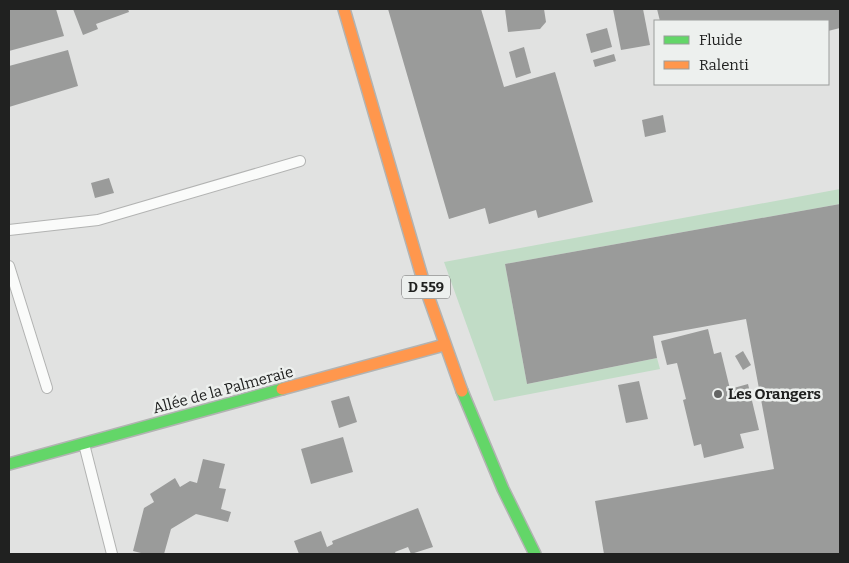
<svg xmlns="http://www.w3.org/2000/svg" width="849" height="563" font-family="Bitter,serif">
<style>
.green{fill:#c1dcc6}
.building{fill:#9a9b9a}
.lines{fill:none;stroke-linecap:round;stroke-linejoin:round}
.lane-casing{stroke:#b2b3b2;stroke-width:12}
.fast-casing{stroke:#b2b3b2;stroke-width:14}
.slow-casing{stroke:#b2b3b2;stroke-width:14}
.lane{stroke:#fafbfa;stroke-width:10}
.fast{stroke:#63d668;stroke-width:11}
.slow{stroke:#ff974d;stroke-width:11}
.poi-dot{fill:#646564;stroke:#edf0ee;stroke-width:2}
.labels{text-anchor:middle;stroke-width:5;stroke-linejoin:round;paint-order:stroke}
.shield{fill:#edf0ee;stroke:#5e5f5e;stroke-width:1}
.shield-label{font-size:14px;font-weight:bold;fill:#202120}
.street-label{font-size:15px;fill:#202120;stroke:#edf0ee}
.poi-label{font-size:15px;font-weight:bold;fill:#202120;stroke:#edf0ee;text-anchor:start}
</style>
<rect width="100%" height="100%" fill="#e1e2e1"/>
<polygon class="green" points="840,189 840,204 505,264 527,384 657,358 660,369 494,401 444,262"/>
<g class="building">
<polygon points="9,9 56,9 64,36 9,51"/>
<polygon points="73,9 128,9 129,12 96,24 98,29 83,35"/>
<polygon points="388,9 481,9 504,87 555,72 593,202 538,218 536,210 489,224 485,208 449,219"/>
<polygon points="505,9 544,9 546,22 540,29 508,32"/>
<polygon points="613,9 643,9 650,45 621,50"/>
<polygon points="657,9 840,9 840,28 828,31 828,21 660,21"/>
<polygon points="607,28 612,47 591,53 586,34"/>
<polygon points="524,47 531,73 516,78 509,52"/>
<polygon points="68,50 78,86 9,107 9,66"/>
<polygon points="614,54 616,61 595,67 593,60"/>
<polygon points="663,115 666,132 645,137 642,120"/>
<polygon points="109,178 114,193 95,198 91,183"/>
<polygon points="840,204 840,554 604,554 595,501 774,469 746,319 653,336 657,358 527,384 505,264"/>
<polygon points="708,329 714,354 721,352 730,389 748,384 759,430 740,434 744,448 704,458 701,444 694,446 683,400 686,399 677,363 667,365 661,341"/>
<polygon points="743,351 751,365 743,370 735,356"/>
<polygon points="639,381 648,419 626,423 618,385"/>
<polygon points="349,396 357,422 339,428 331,401"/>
<polygon points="343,437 353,472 311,484 301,449"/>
<polygon points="203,459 225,464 219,488 226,489 221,509 231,512 228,522 196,514 171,529 164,554 145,554 133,551 144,508 154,502 150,494 175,478 180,487 190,481 197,483"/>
<polygon points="418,508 433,547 411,554 408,547 395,552 396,554 299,554 294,541 321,531 327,547 333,544 332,541"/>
</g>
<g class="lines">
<g class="lane-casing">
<g id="lane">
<polyline points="9,230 98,220 300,161"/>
<polyline points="9,266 47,388"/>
<polyline points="84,444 112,554"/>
</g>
</g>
<g class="fast-casing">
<g id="fast">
<polyline points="462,391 503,489 535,554"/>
<polyline points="9,464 282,389"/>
</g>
</g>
<g class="slow-casing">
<g id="slow">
<polyline points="344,9 425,287 462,391"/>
<polyline points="282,389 444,345"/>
</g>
</g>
<use href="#lane" class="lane"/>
<use href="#fast" class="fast"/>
<use href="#slow" class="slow"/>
</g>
<circle class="poi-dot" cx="718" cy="394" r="5"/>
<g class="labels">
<rect class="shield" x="402" y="275.5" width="48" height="23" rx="4"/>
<g class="shield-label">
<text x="426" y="292">D 559</text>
</g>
<g class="street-label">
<text transform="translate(223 390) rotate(-15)" y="5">Allée de la Palmeraie</text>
</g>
<g class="poi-label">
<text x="728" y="399">Les Orangers</text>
</g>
</g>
<rect width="849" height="563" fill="none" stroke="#202120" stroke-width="20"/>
<rect x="654" y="20" width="175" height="65" fill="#edf0ee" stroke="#9b9d9c"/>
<rect x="664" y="36" width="25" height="8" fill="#63d668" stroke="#9b9d9c"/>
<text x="699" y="45" font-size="15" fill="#202120">Fluide</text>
<rect x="664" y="61" width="25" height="8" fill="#ff974d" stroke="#9b9d9c"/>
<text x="699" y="70" font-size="15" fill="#202120">Ralenti</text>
</svg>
